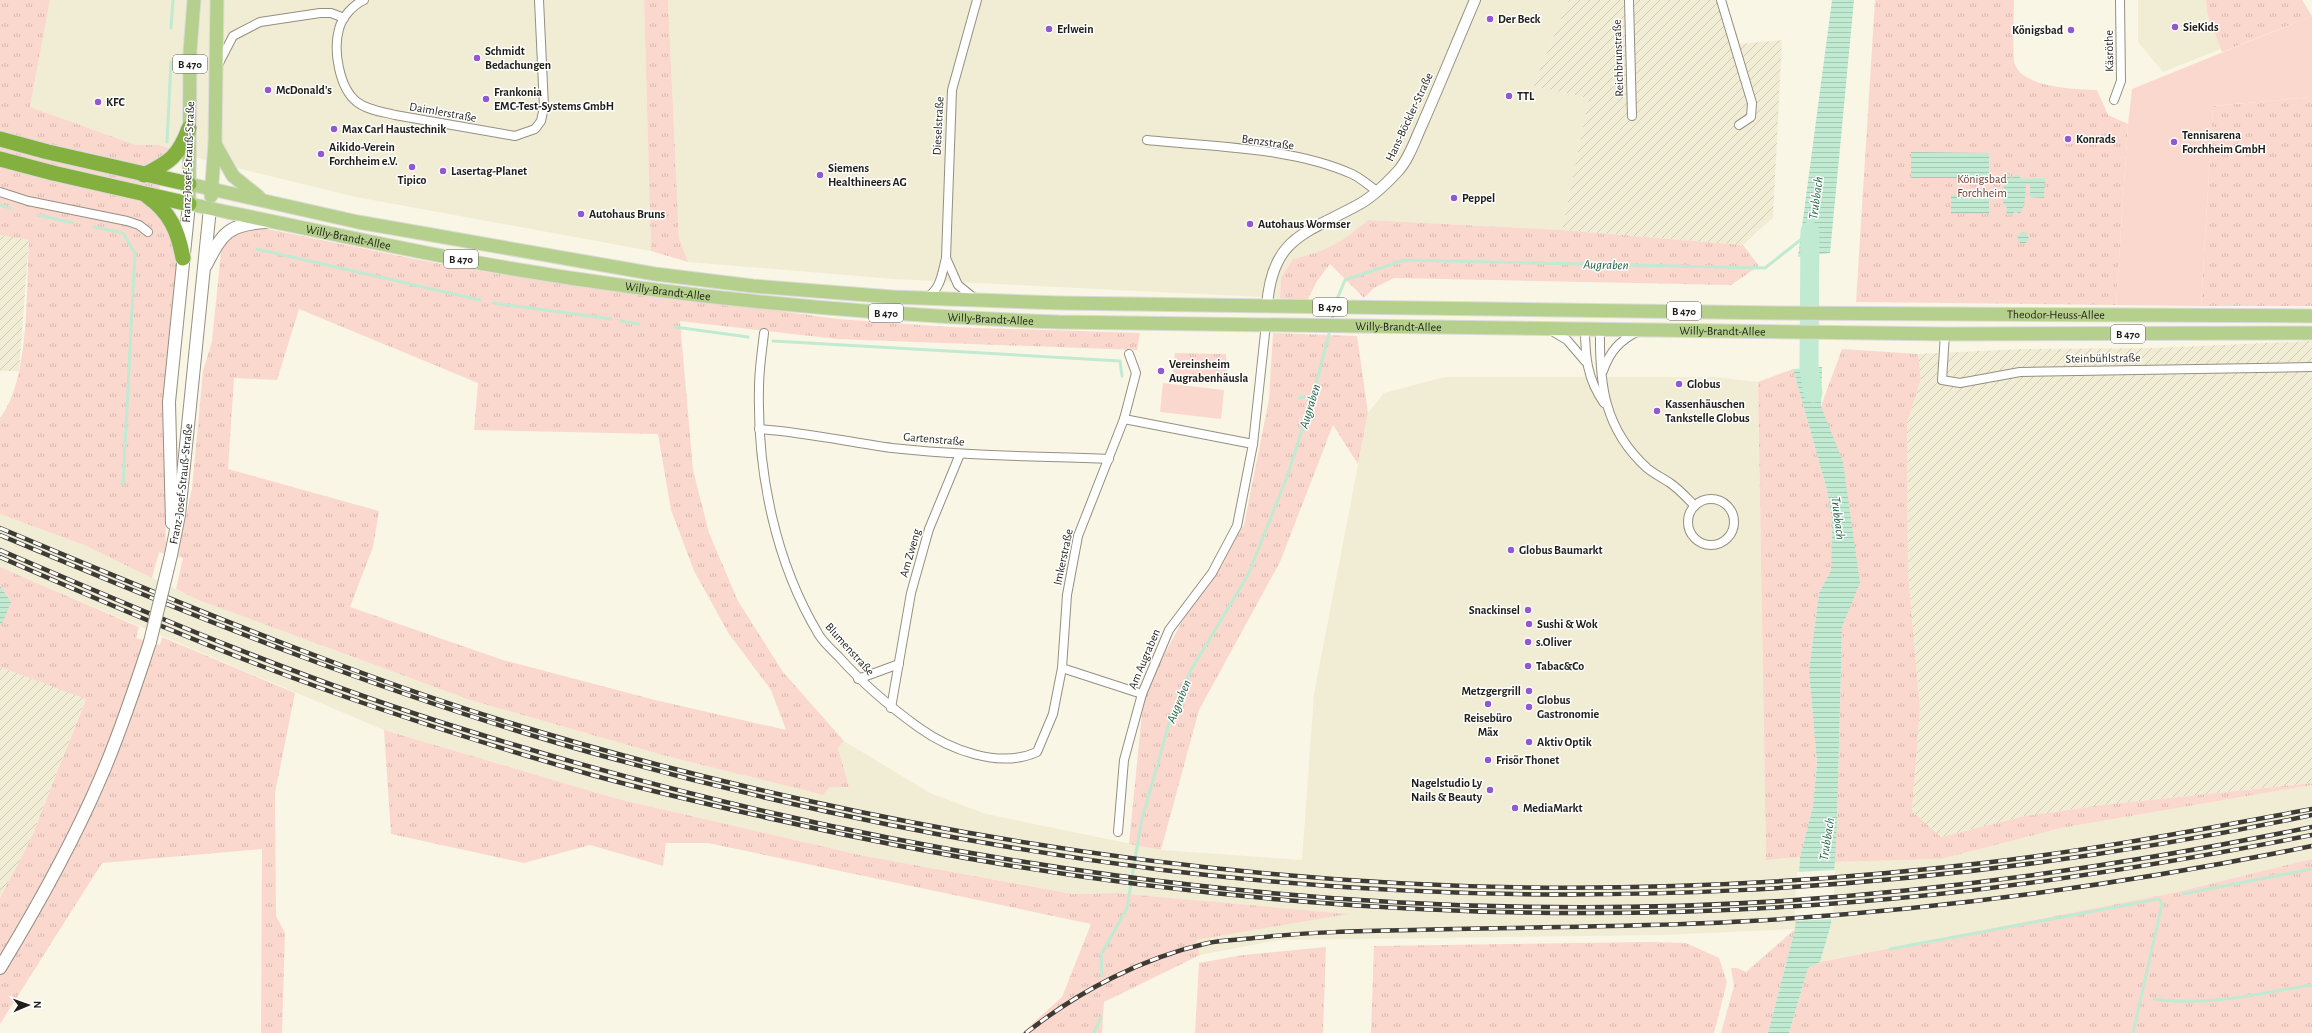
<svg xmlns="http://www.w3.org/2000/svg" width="2312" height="1033" font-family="'Alegreya Sans',sans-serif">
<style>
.built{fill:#f1ecd4}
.industrial{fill:url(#industrial-furrows)}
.grass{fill:url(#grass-tufts);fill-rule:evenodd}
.garden{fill:#fbd8ce}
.water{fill:url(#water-rules)}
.pier{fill:#faf6e6}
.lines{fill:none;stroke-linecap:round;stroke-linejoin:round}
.stream{stroke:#c0ead1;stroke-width:3}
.river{stroke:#c0ead1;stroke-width:19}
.minor-casing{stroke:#949082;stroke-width:10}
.tertiary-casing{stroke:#949082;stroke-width:12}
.secondary-casing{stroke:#949082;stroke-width:14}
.primary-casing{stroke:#dbdbda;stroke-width:15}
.motorway-casing{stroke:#dbdbda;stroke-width:17}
.minor{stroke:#fff;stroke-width:8}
.tertiary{stroke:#fff;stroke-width:10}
.secondary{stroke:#fff;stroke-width:12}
.primary{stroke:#b5d08c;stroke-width:13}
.motorway{stroke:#84b040;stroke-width:15}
.rail-casing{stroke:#3d3b34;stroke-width:4.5}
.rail{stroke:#fff;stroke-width:3;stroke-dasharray:9;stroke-linecap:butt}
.secondary-bridge-casing{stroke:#949082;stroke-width:14;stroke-linecap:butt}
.secondary-bridge{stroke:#fff;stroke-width:12}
.poi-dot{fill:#9159d1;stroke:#fff;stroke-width:1.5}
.labels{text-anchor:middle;stroke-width:3;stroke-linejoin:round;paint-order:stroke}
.shield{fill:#fff;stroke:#62625d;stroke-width:1}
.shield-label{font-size:11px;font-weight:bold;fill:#1f1e18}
.poi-label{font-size:12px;font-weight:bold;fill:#1f1e18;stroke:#fff;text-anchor:start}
.street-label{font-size:12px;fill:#1f1e18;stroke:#fff}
.park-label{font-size:12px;fill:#713829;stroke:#fff}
.water-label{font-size:13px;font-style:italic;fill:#206343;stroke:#fff}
</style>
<defs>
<pattern id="industrial-furrows" width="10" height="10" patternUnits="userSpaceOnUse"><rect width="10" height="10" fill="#f1ecd4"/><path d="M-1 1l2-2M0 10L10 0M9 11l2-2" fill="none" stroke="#cecab5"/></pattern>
<pattern id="grass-tufts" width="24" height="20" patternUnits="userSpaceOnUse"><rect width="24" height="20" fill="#fbd8ce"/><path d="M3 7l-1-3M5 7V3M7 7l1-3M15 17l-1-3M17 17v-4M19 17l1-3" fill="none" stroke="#d7b9b0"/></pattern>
<pattern id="water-rules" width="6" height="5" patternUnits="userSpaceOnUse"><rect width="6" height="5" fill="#c0ead1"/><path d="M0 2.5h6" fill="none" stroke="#a5c8b3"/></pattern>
</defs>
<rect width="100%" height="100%" fill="#faf6e6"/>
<g class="built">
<polygon points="50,0 644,0 651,251 356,197 204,160 160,145 136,145 30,107"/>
<polygon points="668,0 1569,0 1533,86 1589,98 1562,230 1368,220 1345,240 1321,252 1293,259 1281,277 1280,298 894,279 688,262 679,238"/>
<polygon points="2138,0 2206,0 2207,13 2221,49 2163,72 2138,42"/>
<polygon points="1445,377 1716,377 1758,382 1766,860 1800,857 1795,929 1664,935 1279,940 1200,955 1195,940 1345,914 1116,893 1073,894 860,855 618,799 384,730 0,567 0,514 84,545 198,600 470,700 666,756 823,795 830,787 849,787 838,748 844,741 930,793 986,814 1161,850 1302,860 1314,694 1368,413 1384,393"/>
<polygon points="2312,785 2312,859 2177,892 1820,962 1831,924 1833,862 1941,859 2061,828"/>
</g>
<g class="industrial">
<polygon points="1569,0 1726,0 1740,44 1782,40 1773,217 1743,245 1562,230 1589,98 1533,86"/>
<polygon points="0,235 29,239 19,371 0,371"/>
<polygon points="2312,341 2312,783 2102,805 2025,816 1941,837 1912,811 1920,709 1908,573 1907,423 1921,379 1918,354 2022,349 2155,348"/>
<polygon points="0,667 86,698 30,841 0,898"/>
</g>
<g class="grass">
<path d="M 0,0 L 50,0 L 30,107 L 136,145 L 160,145 L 172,149 L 153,208 L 171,231 L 177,259 L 163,410 L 166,554 L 159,552 L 152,578 L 84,545 L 0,514 L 0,418 C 30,381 26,288 29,240 L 0,235 Z"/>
<polygon points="644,0 668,0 679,238 688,262 651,251"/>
<path d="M 1875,0 L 2014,0 C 2014,11 2012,58 2015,65 C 2025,88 2075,89 2097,90 L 2108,115 L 2128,124 L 2116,305 L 1856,302 Z"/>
<polygon points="2206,0 2302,0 2312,16 2222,52 2207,13"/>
<polygon points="2312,97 2312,306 2201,306 2213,106"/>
<path d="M 1368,220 L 1562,230 L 1743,245 L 1759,266 L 1731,285 L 1394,278 L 1374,288 L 1364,298 L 1330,264 L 1317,281 L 1307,301 L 1280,298 L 1281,277 L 1293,259 C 1329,250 1340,244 1368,220 Z"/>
<path d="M 263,228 C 369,249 476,275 583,284 L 838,319 L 949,327 L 1140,333 L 1137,350 L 837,339 L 680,321 L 693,470 L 709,533 L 738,601 L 783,672 L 844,741 L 838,748 L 849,787 L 830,787 L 823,795 L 666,756 L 470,700 L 198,600 L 176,589 L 183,558 L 177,556 L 192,488 L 203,371 L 212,341 L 221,252 L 231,236 L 241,230 ZM 299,309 L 478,383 L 474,430 L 658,434 L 671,510 L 694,571 L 729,634 L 771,690 L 786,730 L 655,700 L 503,660 L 350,607 L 373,547 L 379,511 L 228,469 L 234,378 L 277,380 Z"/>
<polygon points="1273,333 1357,336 1368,413 1358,464 1333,425 1280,562 1199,710 1161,850 1129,844 1144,692 1184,618 1244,525 1269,399"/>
<polygon points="1842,349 1918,354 1921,379 1907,423 1908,573 1920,709 1912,811 1941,837 2025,816 2102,805 2312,783 2312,785 2061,828 1941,859 1833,862 1837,825 1842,627 1850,607 1821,406"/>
<polygon points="1175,353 1226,354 1228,383 1172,378"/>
<polygon points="1793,369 1827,490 1832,519 1831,570 1819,593 1809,671 1817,763 1813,806 1800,857 1766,860 1758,382"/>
<polygon points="0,567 139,627 136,638 160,645 162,637 295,693 275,793 276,916 285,933 282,1033 261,1033 262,849 102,863 0,1024 0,898 30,841 86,699 0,667"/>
<polygon points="384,730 618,799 860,855 1073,894 1116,893 1348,914 1196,940 1200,955 1104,1002 1102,1033 1022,1033 1062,997 1091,924 708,843 666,843 663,866 590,845 524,863 391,834"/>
<polygon points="2312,859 2312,1033 1789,1033 1808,968 1820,962 2177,892"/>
<polygon points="1795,929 1768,1033 1721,1033 1734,986 1731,968 1737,968 1746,972"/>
<polygon points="1648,942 1686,943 1719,958 1727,982 1714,1033 1371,1033 1374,946"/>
<polygon points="1326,947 1323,1033 1195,1033 1199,963 1243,955"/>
</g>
<g class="garden">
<polygon points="2312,16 2312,97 2213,106 2201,306 2116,305 2128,124 2132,89"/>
<polygon points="1163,383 1224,390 1221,419 1160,412"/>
</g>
<g class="water">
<polygon points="1832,0 1854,0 1830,253 1798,257"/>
<polygon points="1911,152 1989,153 1989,178 1911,178"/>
<path d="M 2005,173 L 2009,174 L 2011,178 L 2018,174 L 2021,179 L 2045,178 L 2044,198 L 2030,197 L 2030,184 L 2026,184 C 2025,196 2026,203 2020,214 L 2015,211 L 2012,215 L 2008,215 L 2006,211 L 2007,206 L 2003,204 L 2004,183 L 2001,179 Z"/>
<rect x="1951" y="195" width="38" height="19"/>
<circle cx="2023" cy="238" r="5.5"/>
<polygon points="1822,367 1821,406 1843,462 1860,583 1842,627 1837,825 1831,924 1820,962 1808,968 1789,1033 1768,1033 1795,929 1800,857 1813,806 1817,763 1809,671 1819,593 1831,570 1832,519 1827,490 1793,369"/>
<polygon points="0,586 11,602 2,624 0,625"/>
</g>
<polygon class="pier" points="1835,870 1833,919 1794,921 1797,872"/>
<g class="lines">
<g class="stream">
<polyline points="171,28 173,0"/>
<polyline points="167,142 171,62"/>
<polyline points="0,205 10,208"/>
<polyline points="38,215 73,223"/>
<polyline points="94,227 123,233 135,253 123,484"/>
<polyline points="257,249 480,300"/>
<polyline points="493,303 611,319"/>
<polyline points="1335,304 1345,280 1404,260 1765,268 1803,238"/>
<polyline points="621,321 639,324"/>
<polyline points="1332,322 1334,310"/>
<polyline points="675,327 748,337"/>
<polyline points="773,341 1120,361 1122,376"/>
<polyline points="1299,398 1313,395"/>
<polyline points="2183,894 2312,869"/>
<polyline points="1890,949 2159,899 2162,904 2133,1033"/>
<polyline points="1102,976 1101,955 1127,908 1141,823 1172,713 1191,670 1248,575 1287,477 1313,395 1330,330"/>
<path d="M 2155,999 C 2206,1007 2261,993 2312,985"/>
<polyline points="1094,1033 1101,1017"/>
</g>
<polyline class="river" points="1810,231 1809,368 1813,393"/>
<g class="minor-casing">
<g id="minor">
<path d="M 364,0 C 353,5 342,17 339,29 C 333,50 339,88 357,102 C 367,110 383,112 395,115 L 515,136 L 535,129 L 541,121 L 544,107 L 539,0"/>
<polyline points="1629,0 1632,116"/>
<polyline points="1721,0 1752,103 1751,117 1739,125"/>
<polyline points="219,63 233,36 260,22 320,13 331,13 344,18"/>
<polyline points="2114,100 2121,81 2120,0"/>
<path d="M 1147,140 C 1213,147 1292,147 1352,174 C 1361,178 1369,186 1377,191"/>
<polyline points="0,192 28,201 127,221 139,225 148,232"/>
<polyline points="946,258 958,285 974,298"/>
<path d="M 927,297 C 941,289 942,273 946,258 L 952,90 L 977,0"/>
<path d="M 1585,328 C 1585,356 1587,379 1604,403"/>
<path d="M 1600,328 C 1599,384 1604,429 1647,468 C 1654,474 1663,478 1670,483 C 1679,489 1687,498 1695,506"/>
<polyline points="1552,331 1567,340 1585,361"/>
<path d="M 764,333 C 762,351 759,370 759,388 C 757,472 775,562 819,635 C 824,643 832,650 839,657 C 863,684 889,706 918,727 C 950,750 999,769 1037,752 L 1053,714 L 1062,668"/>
<polyline points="1945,334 1942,380 1960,383 2020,372 2312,367"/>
<polyline points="1129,354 1136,373 1124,419 1078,536 1067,595 1062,668 1142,694"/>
<path d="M 1603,371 C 1610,351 1620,340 1639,331"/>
<polyline points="1124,419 1253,444"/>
<path d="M 759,429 C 804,432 848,442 892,448 C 964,456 1037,456 1109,459"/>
<circle cx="1711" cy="522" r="23"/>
<polyline points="858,679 899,664"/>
<polyline points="891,708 911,593 929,529 960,454"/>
<polyline points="1118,832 1124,760 1142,694 1169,630 1212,573 1237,526 1253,444 1266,324"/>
</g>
</g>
<g class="tertiary-casing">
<path id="tertiary" d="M 1267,306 C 1272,238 1304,234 1356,206 C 1372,198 1386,184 1398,171 C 1409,159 1415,140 1422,125 C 1440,84 1457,42 1475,0"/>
</g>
<g class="secondary-casing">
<g id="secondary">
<path d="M 206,265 C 223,232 228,225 265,222"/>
<polyline points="172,523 169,402 189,204"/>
<path id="s1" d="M 171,555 L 179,515 L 210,208"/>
<path d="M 0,968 C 37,907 73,843 101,777 C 120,733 135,688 150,642"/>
</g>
</g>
<g class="primary-casing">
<g id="primary">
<path id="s2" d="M 194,0 L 190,51 L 189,204 C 285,224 382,245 479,263 C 670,297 865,315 1059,322 L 1945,334 L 2312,333"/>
<polyline points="215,144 233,176 259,197"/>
<path id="s3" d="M 189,184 L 358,222 L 655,274 L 753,286 L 893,297 L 1060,303 L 1780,313 L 2312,316"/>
<polyline points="211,196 215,143 217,0"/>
</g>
</g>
<g class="motorway-casing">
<g id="motorway">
<polyline points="0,139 48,152 189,184"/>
<polyline points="0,159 53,173 189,204"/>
<path d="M 144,175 C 170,162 179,156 189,128"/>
<path d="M 147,196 C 170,212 178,231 183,258"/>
</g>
</g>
<use href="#minor" class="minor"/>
<use href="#tertiary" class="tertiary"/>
<use href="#secondary" class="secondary"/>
<use href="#primary" class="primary"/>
<use href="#motorway" class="motorway"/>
<g class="rail-casing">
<g id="rail">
<path d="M 0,528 C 121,579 242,629 365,674 C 506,726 653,766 800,799 C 1087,863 1380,896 1674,886 C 1777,883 1881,875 1983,863 C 2094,850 2203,829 2312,809"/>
<path d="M 0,535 C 197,618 396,699 603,756 C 787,807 974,846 1163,870 C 1545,917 1936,895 2312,815"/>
<path d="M 0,550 C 153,616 307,681 466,730 C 888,862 1340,929 1782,901 C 1960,889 2137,863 2312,827"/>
<path d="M 0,557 C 87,595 175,633 264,667 C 371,708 481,743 592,775 C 653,792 715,806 777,820 C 1128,900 1494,932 1853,902 C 2007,890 2160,865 2312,835"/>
<path d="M 1026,1033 C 1079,991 1142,958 1208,943 C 1223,940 1239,940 1254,938 C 1307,932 1360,931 1413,930 C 1536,927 1660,927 1782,919 C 1961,907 2137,882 2312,846"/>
</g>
</g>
<use href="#rail" class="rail"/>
<g class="secondary-bridge-casing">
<polyline id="secondary-bridge" points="150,642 171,555"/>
</g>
<use href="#secondary-bridge" class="secondary-bridge"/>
</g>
<g class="poi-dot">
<circle cx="1490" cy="19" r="4"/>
<circle cx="2175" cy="27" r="4"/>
<circle cx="1049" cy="29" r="4"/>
<circle cx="2071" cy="30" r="4"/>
<circle cx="477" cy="58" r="4"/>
<circle cx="268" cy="90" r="4"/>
<circle cx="1509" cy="96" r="4"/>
<circle cx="486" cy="99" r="4"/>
<circle cx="98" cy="102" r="4"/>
<circle cx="334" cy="129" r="4"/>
<circle cx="2068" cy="139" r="4"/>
<circle cx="2174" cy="142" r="4"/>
<circle cx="321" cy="154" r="4"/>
<circle cx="412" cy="167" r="4"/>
<circle cx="443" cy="171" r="4"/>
<circle cx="820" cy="175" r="4"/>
<circle cx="1454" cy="198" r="4"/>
<circle cx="581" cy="214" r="4"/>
<circle cx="1250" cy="224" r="4"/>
<circle cx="1161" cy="371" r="4"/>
<circle cx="1679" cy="384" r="4"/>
<circle cx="1657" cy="411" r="4"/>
<circle cx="1511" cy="550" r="4"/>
<circle cx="1528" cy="610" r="4"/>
<circle cx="1529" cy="624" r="4"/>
<circle cx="1528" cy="642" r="4"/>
<circle cx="1528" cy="666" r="4"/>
<circle cx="1529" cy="691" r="4"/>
<circle cx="1488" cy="704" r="4"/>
<circle cx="1529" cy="707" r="4"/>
<circle cx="1529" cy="742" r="4"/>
<circle cx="1488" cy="760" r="4"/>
<circle cx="1490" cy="790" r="4"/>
<circle cx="1515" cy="808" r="4"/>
</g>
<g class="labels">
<g class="shield">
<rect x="173" y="55" width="34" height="18" rx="3"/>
<rect x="444" y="250" width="34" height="18" rx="3"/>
<rect x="1313" y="298" width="34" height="18" rx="3"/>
<rect x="1667" y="302" width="34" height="18" rx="3"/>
<rect x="869" y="304" width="34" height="18" rx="3"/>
<rect x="2111" y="325" width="34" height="18" rx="3"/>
</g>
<g class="shield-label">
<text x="190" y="68">B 470</text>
<text x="461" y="263">B 470</text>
<text x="1330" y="311">B 470</text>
<text x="1684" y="315">B 470</text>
<text x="886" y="317">B 470</text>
<text x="2128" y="338">B 470</text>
</g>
<g class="poi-label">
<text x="1498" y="23">Der Beck</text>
<text x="2183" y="31">SieKids</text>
<text x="1057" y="33">Erlwein</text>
<text x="2063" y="34" text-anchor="end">Königsbad</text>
<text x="485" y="55">Schmidt<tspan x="485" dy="14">Bedachungen</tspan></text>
<text x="276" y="94">McDonald's</text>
<text x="494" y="96">Frankonia<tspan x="494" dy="14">EMC-Test-Systems GmbH</tspan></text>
<text x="1517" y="100">TTL</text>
<text x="106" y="106">KFC</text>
<text x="342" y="133">Max Carl Haustechnik</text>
<text x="2182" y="139">Tennisarena<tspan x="2182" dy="14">Forchheim GmbH</tspan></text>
<text x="2076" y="143">Konrads</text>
<text x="329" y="151">Aikido-Verein<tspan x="329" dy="14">Forchheim e.V.</tspan></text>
<text x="828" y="172">Siemens<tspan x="828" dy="14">Healthineers AG</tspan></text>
<text x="451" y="175">Lasertag-Planet</text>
<text x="412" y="184" text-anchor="middle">Tipico</text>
<text x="1462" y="202">Peppel</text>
<text x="589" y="218">Autohaus Bruns</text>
<text x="1258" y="228">Autohaus Wormser</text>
<text x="1169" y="368">Vereinsheim<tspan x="1169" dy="14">Augrabenhäusla</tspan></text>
<text x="1687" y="388">Globus</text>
<text x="1665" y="408">Kassenhäuschen<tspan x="1665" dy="14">Tankstelle Globus</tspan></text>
<text x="1519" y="554">Globus Baumarkt</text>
<text x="1520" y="614" text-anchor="end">Snackinsel</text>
<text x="1537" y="628">Sushi &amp; Wok</text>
<text x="1536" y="646">s.Oliver</text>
<text x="1536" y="670">Tabac&amp;Co</text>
<text x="1521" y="695" text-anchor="end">Metzgergrill</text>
<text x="1537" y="704">Globus<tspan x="1537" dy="14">Gastronomie</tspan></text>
<text x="1488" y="722" text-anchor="middle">Reisebüro<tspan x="1488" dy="14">Mäx</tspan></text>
<text x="1537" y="746">Aktiv Optik</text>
<text x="1496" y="764">Frisör Thonet</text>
<text x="1482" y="787" text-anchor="end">Nagelstudio Ly<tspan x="1482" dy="14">Nails &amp; Beauty</tspan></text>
<text x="1523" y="812">MediaMarkt</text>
</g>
<g class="street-label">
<text transform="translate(2109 51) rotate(-91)" y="4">Käsröthe</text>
<text transform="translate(1618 58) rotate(-92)" y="4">Reichbrunstraße</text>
<text transform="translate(443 112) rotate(10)" y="4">Daimlerstraße</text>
<text transform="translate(1409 117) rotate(-65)" y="4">Hans-Böckler-Straße</text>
<text transform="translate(938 126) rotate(-87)" y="4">Dieselstraße</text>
<text transform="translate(1268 142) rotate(8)" y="4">Benzstraße</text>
<text transform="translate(188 162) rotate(-88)" y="4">Franz-Josef-Strauß-Straße</text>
<text dy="4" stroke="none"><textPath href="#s2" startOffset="367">Willy-Brandt-Allee</textPath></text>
<text dy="4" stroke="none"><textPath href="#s2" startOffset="691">Willy-Brandt-Allee</textPath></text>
<text dy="4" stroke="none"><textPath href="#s3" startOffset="1877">Theodor-Heuss-Allee</textPath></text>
<text dy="4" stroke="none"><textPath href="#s2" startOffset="1015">Willy-Brandt-Allee</textPath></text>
<text dy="4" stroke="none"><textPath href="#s2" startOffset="1423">Willy-Brandt-Allee</textPath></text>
<text dy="4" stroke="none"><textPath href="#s2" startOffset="1747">Willy-Brandt-Allee</textPath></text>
<text transform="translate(2103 358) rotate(-1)" y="4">Steinbühlstraße</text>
<text transform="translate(934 439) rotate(5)" y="4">Gartenstraße</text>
<text dy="4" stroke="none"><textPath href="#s1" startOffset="72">Franz-Josef-Strauß-Straße</textPath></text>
<text transform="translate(910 553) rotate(-74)" y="4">Am Zweng</text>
<text transform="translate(1063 557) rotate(-78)" y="4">Imkerstraße</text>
<text transform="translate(850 649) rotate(48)" y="4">Blumenstraße</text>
<text transform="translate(1144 659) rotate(-67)" y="4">Am Augraben</text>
</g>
<g class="park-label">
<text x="1982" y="183">Königsbad<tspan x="1982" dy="14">Forchheim</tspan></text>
</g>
<g class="water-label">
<text transform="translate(1815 198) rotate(-82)" y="5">Trubbach</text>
<text transform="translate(1606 264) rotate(1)" y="5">Augraben</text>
<text transform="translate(1309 406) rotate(-73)" y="5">Augraben</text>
<text transform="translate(1839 518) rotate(83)" y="5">Trubbach</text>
<text transform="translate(1178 701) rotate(-68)" y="5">Augraben</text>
<text transform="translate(1826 839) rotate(-81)" y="5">Trubbach</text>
</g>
</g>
<g transform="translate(28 1005) rotate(88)" stroke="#ffffff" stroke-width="3" paint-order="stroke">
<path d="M0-3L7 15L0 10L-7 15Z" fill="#1f1e18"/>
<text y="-6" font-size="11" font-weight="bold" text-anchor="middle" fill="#1f1e18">N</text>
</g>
</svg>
